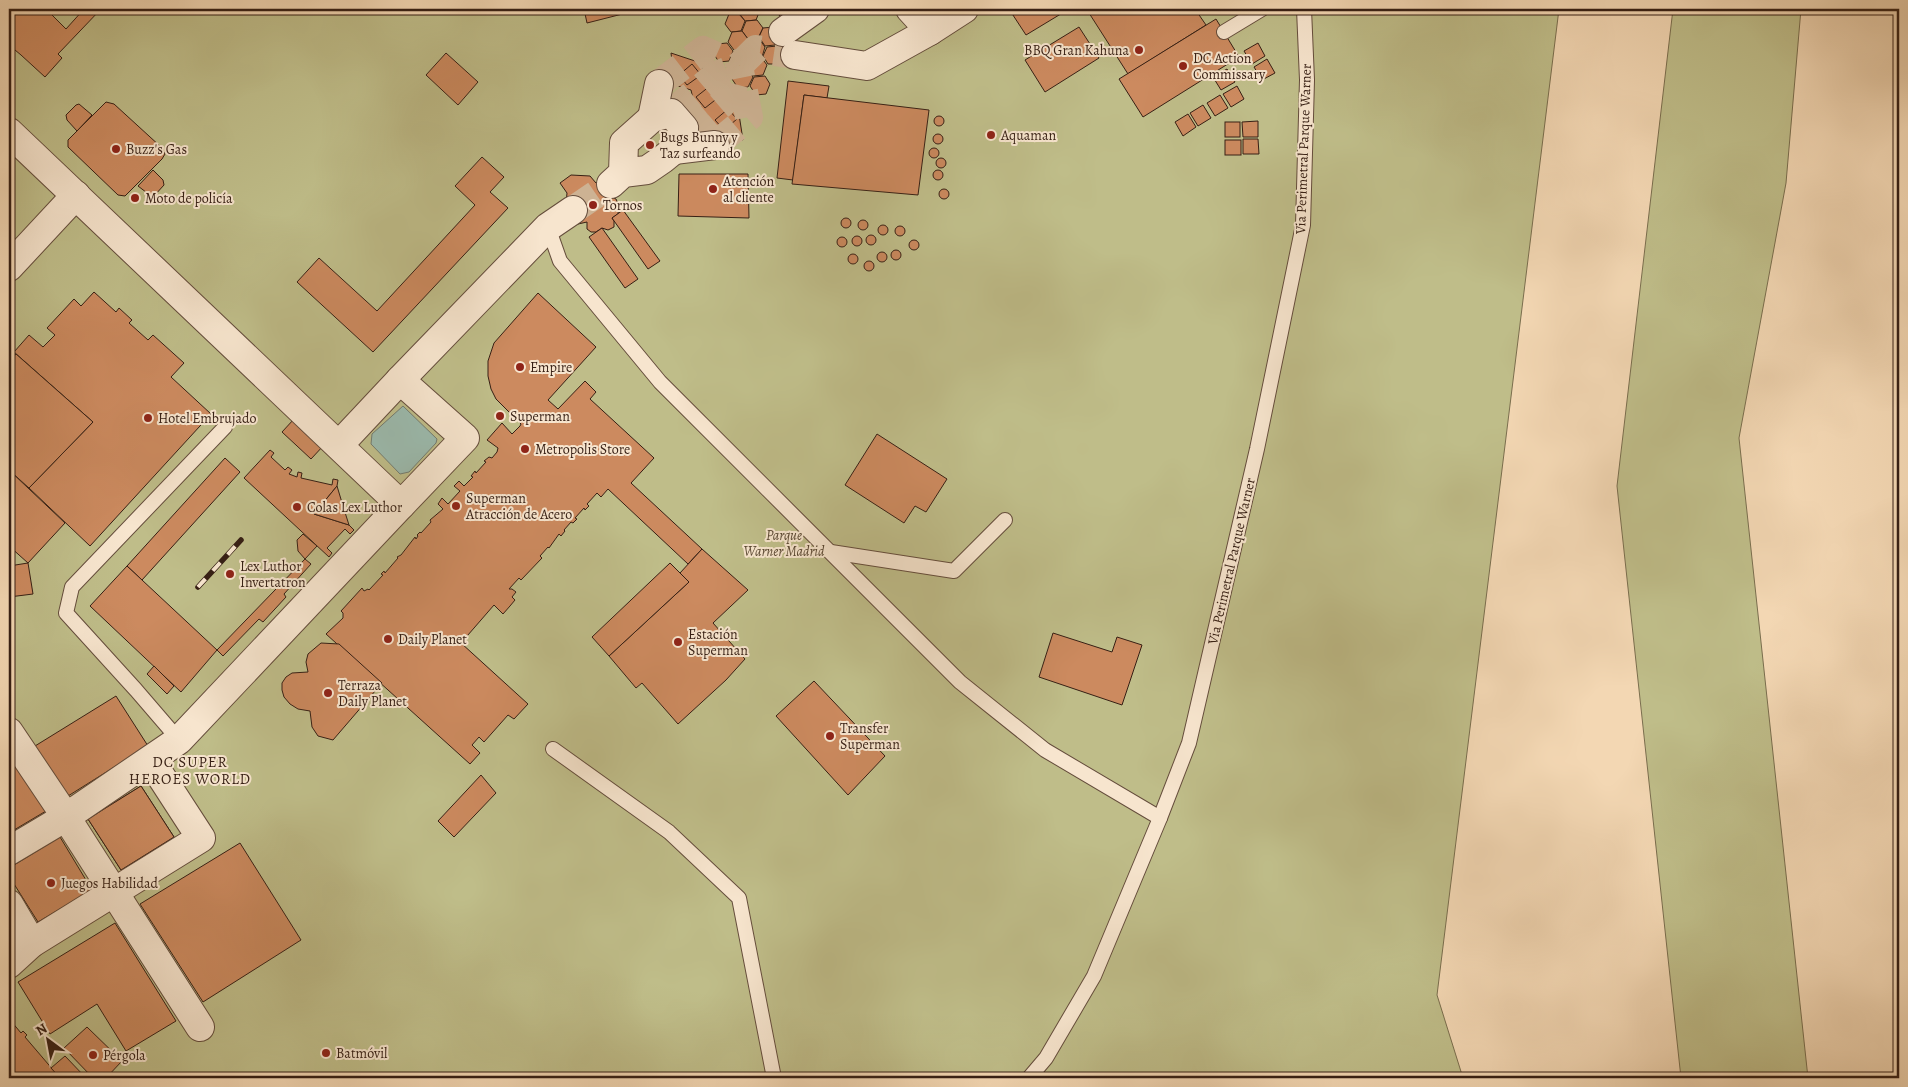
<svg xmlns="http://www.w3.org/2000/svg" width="1908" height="1087" font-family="Alegreya,serif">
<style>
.green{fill:#bfbd89;stroke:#7a6e4e}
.water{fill:#9bbaad;stroke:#737c70}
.building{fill:#cc8a5f;stroke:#361f14}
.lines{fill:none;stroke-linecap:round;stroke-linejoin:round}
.street-tunnel{stroke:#cdb293;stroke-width:28;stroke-dasharray:28 14;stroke-linecap:butt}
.lane-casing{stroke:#654d3c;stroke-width:16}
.street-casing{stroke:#654d3c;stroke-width:30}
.lane{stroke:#f7e5ce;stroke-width:14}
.street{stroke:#f7e5ce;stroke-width:28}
.rail-casing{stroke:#361f14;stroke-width:5.5}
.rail{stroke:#f7e5ce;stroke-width:4;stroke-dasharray:11;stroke-linecap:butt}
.poi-dot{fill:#8f2418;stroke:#f7e5ce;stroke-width:2}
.labels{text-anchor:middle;stroke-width:4;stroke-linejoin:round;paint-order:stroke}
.poi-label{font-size:14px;fill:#361f14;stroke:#f7e5ce;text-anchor:start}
.street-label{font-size:14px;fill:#361f14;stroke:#f7e5ce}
.park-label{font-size:14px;font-style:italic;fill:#584631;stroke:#f7e5ce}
.neighbourhood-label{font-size:15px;letter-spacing:1px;fill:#361f14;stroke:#f7e5ce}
</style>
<rect width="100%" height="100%" fill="#f3d7b3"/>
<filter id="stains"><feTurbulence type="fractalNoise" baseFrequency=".004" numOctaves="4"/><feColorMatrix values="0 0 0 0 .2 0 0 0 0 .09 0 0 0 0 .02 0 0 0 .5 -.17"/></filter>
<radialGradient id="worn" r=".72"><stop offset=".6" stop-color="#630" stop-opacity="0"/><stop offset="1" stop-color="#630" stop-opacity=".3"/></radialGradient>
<g class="green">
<polygon points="9,9 1559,9 1437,995 1463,1078 9,1078"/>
<polygon points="1673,9 1801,9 1786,183 1739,438 1808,1078 1681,1078 1617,486"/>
</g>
<polygon class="water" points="403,406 437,439 436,443 409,472 400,474 371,444 372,434"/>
<g class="building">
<polygon points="9,9 46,9 66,29 84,9 101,9 58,54 62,58 45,77 21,55 15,50 13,52 10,50 12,49 9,46"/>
<polygon points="584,9 642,9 587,23"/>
<polygon points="741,9 758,9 760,10 756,20 745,21 739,13"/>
<polygon points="774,9 804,9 784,21"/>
<polygon points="1009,9 1069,9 1026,35"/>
<polygon points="1096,9 1195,9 1206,25 1128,74 1089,13"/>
<polygon points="729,14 739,14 745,21 741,31 731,32 725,24"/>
<polygon points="1216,19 1239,57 1143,117 1119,79"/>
<polygon points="757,20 763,28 758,38 748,39 742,31 746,21"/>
<polygon points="774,27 779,35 775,45 765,46 759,37 763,28"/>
<polygon points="1079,27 1099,58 1045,92 1025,60"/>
<polygon points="742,31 748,39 744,49 734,50 728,42 732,32"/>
<polygon points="759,39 765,47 762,57 751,57 745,49 749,40"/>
<polygon points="727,43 733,51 729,61 719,62 713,53 717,44"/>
<polygon points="1258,43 1265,56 1252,64 1244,51"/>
<polygon points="777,46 783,53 779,64 768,64 763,56 767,47"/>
<polygon points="734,51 744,51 750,58 746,68 735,69 730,60"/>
<polygon points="446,53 478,82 458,105 426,75"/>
<polygon points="671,53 701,63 705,78 718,85 723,102 738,108 743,140 713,129 707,114 695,107 691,90 675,85"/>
<polygon points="761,57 767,65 763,75 753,76 747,68 751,58"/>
<polygon points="1267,59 1275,73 1262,80 1254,67"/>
<polygon points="692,64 701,75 687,85 679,75"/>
<polygon points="747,69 753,77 748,87 738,88 732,79 737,70"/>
<polygon points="1227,69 1235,82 1221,90 1213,77"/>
<polygon points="765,76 770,84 766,94 756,95 750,86 754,77"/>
<polygon points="788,81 829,86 827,98 804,95 793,180 777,178"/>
<polygon points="710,86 719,97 705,108 696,97"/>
<polygon points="1237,86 1244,99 1231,107 1223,94"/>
<polygon points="804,95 929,110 918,195 792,184"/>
<polygon points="1220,95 1228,108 1215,116 1207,103"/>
<polygon points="106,102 114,104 161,147 165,154 162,159 125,196 118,195 68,147 68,140"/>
<polygon points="79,104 92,115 77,131 67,120 66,115 76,105"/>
<polygon points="1203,105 1211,118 1198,126 1190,113"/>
<polygon points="728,109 737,119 724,130 715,120"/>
<polygon points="1188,114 1196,127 1183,136 1175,122"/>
<circle cx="939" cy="121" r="5"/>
<polygon points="1258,121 1258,137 1243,137 1242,122"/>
<rect x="1225" y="122" width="15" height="15"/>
<circle cx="938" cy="139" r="5"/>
<polygon points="1243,139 1258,139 1259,154 1243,154"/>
<rect x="1225" y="140" width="16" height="15"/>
<circle cx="934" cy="153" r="5"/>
<polygon points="482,157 504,177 490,192 508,208 373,352 297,282 319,258 377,311 475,205 455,186"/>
<circle cx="941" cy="163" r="5"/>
<polygon points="153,170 163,180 164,185 154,196 151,196 138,186"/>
<circle cx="938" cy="175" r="5"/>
<polygon points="679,174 748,174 749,218 678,216"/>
<polygon points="571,175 590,176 596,183 605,178 610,196 616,199 619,206 618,214 612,218 614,221 614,227 608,230 602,228 596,232 591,232 587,229 587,222 578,224 571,217 566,204 567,193 560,183"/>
<circle cx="944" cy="194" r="5"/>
<polygon points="623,210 660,261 648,269 612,218"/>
<circle cx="846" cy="223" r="5"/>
<circle cx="863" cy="225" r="5"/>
<circle cx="883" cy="230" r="5"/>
<circle cx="900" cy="231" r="5"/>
<polygon points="602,228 638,279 625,288 589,237"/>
<circle cx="871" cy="240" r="5"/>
<circle cx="857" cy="241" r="5"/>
<circle cx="842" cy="242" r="5"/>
<circle cx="914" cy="245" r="5"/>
<circle cx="896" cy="255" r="5"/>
<circle cx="882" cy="257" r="5"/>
<circle cx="853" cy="259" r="5"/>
<circle cx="869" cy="266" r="5"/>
<polygon points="94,292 116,312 119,308 132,320 129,323 148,340 153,335 184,363 171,377 211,414 90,546 29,488 93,422 14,352 29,335 43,347 55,335 47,328 74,299 81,306"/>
<polygon points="538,293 596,347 548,400 558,409 585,381 596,392 590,399 654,458 631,483 702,549 688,564 608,489 601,497 597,493 587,504 589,506 585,510 584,508 575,518 577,519 573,523 571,522 564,530 565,531 561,536 559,534 549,548 548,547 540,556 542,558 521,580 519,578 509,589 512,589 516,592 512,597 515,600 510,606 503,614 494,605 461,643 528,704 514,719 508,715 484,742 479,737 472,745 480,753 470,764 326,634 343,618 343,613 341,611 362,588 364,591 368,589 369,590 383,575 381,574 384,571 385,573 398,558 397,557 401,555 415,537 416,539 418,536 417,535 420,532 421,533 431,522 430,520 443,509 438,504 442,498 448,504 460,491 454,486 459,481 464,486 473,477 471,476 475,471 476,473 486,462 484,461 489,457 492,458 497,452 498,448 487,440 502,423 512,434 520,426 521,424 496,399 491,389 488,376 488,361 494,343"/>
<polygon points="16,354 93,422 29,488 9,470 9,362"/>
<polygon points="294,419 324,445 311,459 282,432"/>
<polygon points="877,434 947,479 926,512 915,506 904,523 845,485"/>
<polygon points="270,450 274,453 271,457 285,470 288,467 292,470 289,474 297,477 298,472 302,473 301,478 332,485 333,479 338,480 337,486 314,514 349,525 354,530 350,534 345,529 327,548 332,553 329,557 244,478"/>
<polygon points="225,458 240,472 142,580 127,566"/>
<polygon points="9,470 65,523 28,563 9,546"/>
<polygon points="337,486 343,506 349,525 314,514"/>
<polygon points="303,534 317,546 305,559 298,551 297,540"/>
<polygon points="702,549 748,590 713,623 745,659 726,680 678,724 642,683 636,688 609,656 689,582 680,573"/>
<polygon points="305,559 311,564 284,594 286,597 263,622 259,619 223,656 217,650"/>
<polygon points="28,563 33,594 9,597 9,566"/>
<polygon points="670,563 689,582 609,656 592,637"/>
<polygon points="127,566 217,650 181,692 90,606"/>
<polygon points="1053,633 1112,652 1117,637 1142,645 1122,705 1039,677"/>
<polygon points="321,643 339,644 382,683 333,740 318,736 312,727 310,711 298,709 290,704 284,697 282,690 282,683 286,677 292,673 308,672 306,662 308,654"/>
<polygon points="154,666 174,686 167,694 147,674"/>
<polygon points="814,681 885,756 848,795 776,716"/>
<polygon points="116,696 148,746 68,796 35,746"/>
<polygon points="13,759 46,811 9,833 9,761"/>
<polygon points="481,775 496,793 454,837 438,821"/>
<polygon points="141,786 174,837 121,870 88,819"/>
<polygon points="141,786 174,837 121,870 88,819"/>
<polygon points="60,837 92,890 38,922 9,876 9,868"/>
<polygon points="240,843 301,940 203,1002 140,904"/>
<polygon points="115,923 176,1021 126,1051 97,1004 50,1034 18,982"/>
<polygon points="9,1015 12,1019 11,1021 21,1033 23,1031 27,1035 25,1037 60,1078 9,1078"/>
<polygon points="87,1027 122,1061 106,1078 93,1078 64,1048"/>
<polygon points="65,1056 86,1078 60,1078 51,1068"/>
</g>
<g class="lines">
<g class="street-tunnel">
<polyline points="659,84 703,50 739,66"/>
<polyline points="671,113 716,75 739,66 756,49 795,55"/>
<polyline points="684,128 703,120 731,96 739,66"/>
<polyline points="715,145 749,117 739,66"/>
<polyline points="573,210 611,184"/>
</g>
<g class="lane-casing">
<g id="lane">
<polyline points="1224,32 1262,9"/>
<polyline points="548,227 560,261 660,382 960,682 1045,750 1160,818"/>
<polyline points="831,552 954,571 1005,520"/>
<polyline points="179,740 136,690 66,613 72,587 225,427"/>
<polyline points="553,749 669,832 739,898 774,1078"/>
<polyline points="1029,1078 1046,1058 1094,976 1160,818 1189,743 1257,449 1303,225 1307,80 1304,9"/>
</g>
</g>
<g class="street-casing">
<g id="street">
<polyline points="910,9 930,31"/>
<polyline points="783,32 815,9"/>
<polyline points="795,55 867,66 930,31 964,9"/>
<polyline points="652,118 659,84"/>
<polyline points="9,132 401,505 465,438 400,380 339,445"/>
<polyline points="674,150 715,145"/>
<polyline points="611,184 623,173 624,143 652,118 671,113 684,128 674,150 663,159 647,170 623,173"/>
<polyline points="9,267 76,195"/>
<polyline points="400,380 548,227 573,210"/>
<polyline points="9,732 66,817 200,1027"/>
<polyline points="9,851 66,817 179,740 401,505"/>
<polyline points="9,904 32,943 201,838 151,761"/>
<polyline points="9,964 32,943"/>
</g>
</g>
<use href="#lane" class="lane"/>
<use href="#street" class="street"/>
<g class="rail-casing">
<polyline id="rail" points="198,587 241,540"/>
</g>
<use href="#rail" class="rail"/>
</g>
<g class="poi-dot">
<circle cx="1139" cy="50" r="5"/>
<circle cx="1183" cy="66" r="5"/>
<circle cx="991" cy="135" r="5"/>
<circle cx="650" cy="145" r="5"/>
<circle cx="116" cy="149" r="5"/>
<circle cx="713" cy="189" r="5"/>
<circle cx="135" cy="198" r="5"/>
<circle cx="593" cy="205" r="5"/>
<circle cx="520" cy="367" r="5"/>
<circle cx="500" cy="416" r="5"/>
<circle cx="148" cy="418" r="5"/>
<circle cx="525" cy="449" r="5"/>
<circle cx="456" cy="506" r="5"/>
<circle cx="297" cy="507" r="5"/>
<circle cx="230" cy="574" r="5"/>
<circle cx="388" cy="639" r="5"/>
<circle cx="678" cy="642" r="5"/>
<circle cx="328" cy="693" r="5"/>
<circle cx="830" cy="736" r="5"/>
<circle cx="51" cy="883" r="5"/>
<circle cx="326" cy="1053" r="5"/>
<circle cx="93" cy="1055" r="5"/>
</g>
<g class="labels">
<g class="poi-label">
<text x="1129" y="55" text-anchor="end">BBQ Gran Kahuna</text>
<text x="1193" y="63">DC Action<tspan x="1193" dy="16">Commissary</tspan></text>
<text x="1001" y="140">Aquaman</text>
<text x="660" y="142">Bugs Bunny y<tspan x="660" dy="16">Taz surfeando</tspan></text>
<text x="126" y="154">Buzz's Gas</text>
<text x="723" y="186">Atención<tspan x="723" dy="16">al cliente</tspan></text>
<text x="145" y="203">Moto de policía</text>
<text x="603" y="210">Tornos</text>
<text x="530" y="372">Empire</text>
<text x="510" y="421">Superman</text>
<text x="158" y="423">Hotel Embrujado</text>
<text x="535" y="454">Metropolis Store</text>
<text x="466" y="503">Superman<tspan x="466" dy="16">Atracción de Acero</tspan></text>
<text x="307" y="512">Colas Lex Luthor</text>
<text x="240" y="571">Lex Luthor<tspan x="240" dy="16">Invertatron</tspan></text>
<text x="688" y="639">Estación<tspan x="688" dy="16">Superman</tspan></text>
<text x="398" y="644">Daily Planet</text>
<text x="338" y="690">Terraza<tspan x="338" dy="16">Daily Planet</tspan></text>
<text x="840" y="733">Transfer<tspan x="840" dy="16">Superman</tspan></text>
<text x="61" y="888">Juegos Habilidad</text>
<text x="336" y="1058">Batmóvil</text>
<text x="103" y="1060">Pérgola</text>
</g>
<g class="street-label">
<text transform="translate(1303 149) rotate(-88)" y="5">Via Perimetral Parque Warner</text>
<text transform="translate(1231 561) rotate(-77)" y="5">Via Perimetral Parque Warner</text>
</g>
<g class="park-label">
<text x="784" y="540">Parque<tspan x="784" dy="16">Warner Madrid</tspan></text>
</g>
<g class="neighbourhood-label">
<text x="190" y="767">DC SUPER<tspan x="190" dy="17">HEROES WORLD</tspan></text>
</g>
</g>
<rect width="1908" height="1087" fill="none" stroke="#f3d7b3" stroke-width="30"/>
<rect x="10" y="10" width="1888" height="1067" fill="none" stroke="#361f14" stroke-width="2.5"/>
<rect x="15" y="15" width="1878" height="1057" fill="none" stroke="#361f14"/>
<g transform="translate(48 1040) rotate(328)" stroke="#f7e5ce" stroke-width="4" paint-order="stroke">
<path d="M0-4L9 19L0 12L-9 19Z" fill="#361f14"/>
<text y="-8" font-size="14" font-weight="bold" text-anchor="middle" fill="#361f14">N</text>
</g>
<rect width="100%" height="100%" filter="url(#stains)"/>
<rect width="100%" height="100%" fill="url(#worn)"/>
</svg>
